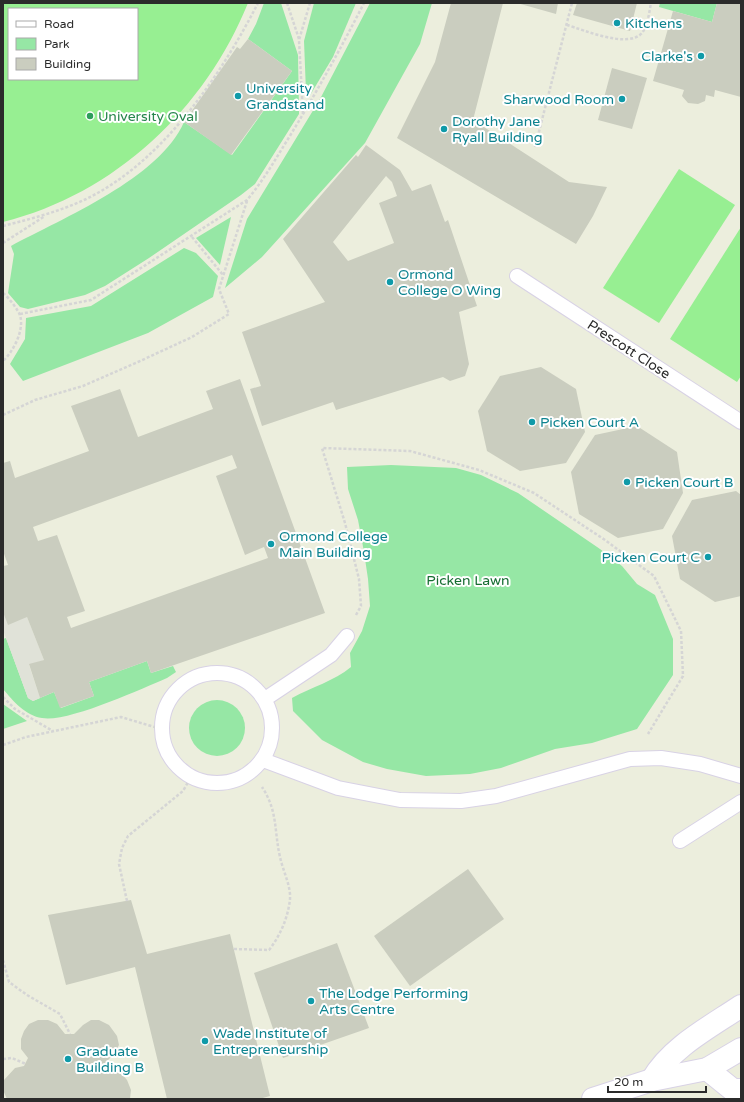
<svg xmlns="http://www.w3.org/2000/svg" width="744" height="1102" font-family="'Varela Round',sans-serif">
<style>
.green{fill:#96e7a5}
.pitch{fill:#97ef92;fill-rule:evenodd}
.plaza{fill:#e0e2d8}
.building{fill:#cacdbf;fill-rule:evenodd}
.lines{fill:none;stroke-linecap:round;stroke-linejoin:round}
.lane-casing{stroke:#d8d2e5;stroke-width:16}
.secondary-casing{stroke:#d8d2e5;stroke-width:24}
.path{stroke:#d5d5d5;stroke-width:2.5;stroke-dasharray:3 2;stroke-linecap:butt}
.lane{stroke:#fff;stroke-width:14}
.secondary{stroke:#fff;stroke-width:22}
.culture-dot{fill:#0f9aa8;stroke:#fff;stroke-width:1.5}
.leisure-dot{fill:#2e9e5b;stroke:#fff;stroke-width:1.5}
.labels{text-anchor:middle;stroke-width:4;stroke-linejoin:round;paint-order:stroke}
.culture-label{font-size:14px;fill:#0d838f;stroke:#fff;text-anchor:start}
.leisure-label{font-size:14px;fill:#27864d;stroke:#fff;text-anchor:start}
.street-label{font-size:14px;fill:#2b2b2b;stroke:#fff}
.park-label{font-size:14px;fill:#166e32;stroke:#fff}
</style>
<rect width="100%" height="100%" fill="#eceedd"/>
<g class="green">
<path d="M 264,3 L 281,3 L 298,55 L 299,110 L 299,114 L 255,184 L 241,195 L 149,258 L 105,286 L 85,295 L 28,309 L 20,307 L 8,293 L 14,254 L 11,246 C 63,218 160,178 184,122 L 232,155 L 292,71 L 248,39 L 256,24 Z"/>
<polygon points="314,3 356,3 333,57 309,97 306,92 304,41"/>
<polygon points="370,3 432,3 420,44 365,143 262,257 225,288 247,219 320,99"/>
<polygon points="660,3 717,3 712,22 659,7"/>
<polygon points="231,217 220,265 196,238"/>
<polygon points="184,248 196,253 218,276 213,297 148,333 23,381 10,364 25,339 26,318 91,306"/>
<path d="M 391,465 L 456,468 L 481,475 L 518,493 L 600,549 L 622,566 L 637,584 L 655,595 L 673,639 L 673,675 L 637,729 L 592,743 L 555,749 L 501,768 L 470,774 L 426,776 L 387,769 L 363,762 L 322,740 L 293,711 L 292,698 C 312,687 334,681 351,667 L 350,653 L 362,631 L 370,606 L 368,579 L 364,552 L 358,520 L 348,489 L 347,467 Z"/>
<path d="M 6,638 L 28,698 L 33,701 L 54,692 L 61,708 L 94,696 L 89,682 L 147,661 L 151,673 L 173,666 L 176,672 L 167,678 C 141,689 67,723 42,718 C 26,716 13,701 3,689 L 3,639 Z"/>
<circle cx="217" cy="728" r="28"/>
<polygon points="3,704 27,721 3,729"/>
</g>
<g class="pitch">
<path d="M 3,3 L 248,3 C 205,109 115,194 3,222 ZM 9,9 L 137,9 L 137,79 L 9,79 Z"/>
<polygon points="679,169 735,205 659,323 603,288"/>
<polygon points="741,227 741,376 737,382 670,339"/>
</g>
<polygon class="plaza" points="3,612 27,617 44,660 29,665 40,698 33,701 28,698 6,638 3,630"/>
<g class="building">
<polygon points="451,3 503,3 473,120 569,182 607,187 593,216 576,244 397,138 435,62"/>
<polygon points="517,3 558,3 556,14"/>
<polygon points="577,3 637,3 630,31 573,15"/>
<polygon points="717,3 741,3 741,97 715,90 714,97 706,95 705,101 698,104 688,103 682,96 684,90 653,81 673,11 712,22"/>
<polygon points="248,39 292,71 231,155 184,122 237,47 240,49"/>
<polygon points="612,68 647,78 632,129 598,120"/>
<path d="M 366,145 L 400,170 L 412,191 L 431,184 L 445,222 L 448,220 L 477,306 L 459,312 L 469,364 L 465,376 L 450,381 L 443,377 L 336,410 L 333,402 L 262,426 L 250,389 L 261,386 L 242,332 L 325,302 L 283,239 L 356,155 L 358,157 ZM 386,176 L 392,182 L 397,196 L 379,203 L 394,243 L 348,261 L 333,242 Z"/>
<polygon points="541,367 576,389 585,432 566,463 520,471 487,451 478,411 500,376"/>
<path d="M 240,379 L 325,613 L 151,673 L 147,661 L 89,682 L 94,696 L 60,708 L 54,692 L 40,698 L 29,664 L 44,660 L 27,617 L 8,625 L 3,612 L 3,566 L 8,565 L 3,551 L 3,463 L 10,461 L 15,478 L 89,451 L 71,406 L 120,389 L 138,437 L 213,409 L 206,391 ZM 232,455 L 237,468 L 216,476 L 245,555 L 264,547 L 268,558 L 71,628 L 67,617 L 85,611 L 57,535 L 38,541 L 33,527 Z"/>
<polygon points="637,426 677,452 683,493 663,529 618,538 579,514 571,472 595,435"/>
<polygon points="736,491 741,495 741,596 715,602 680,579 672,536 692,500"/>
<polygon points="468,869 504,919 410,986 374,936"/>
<polygon points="131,900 147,954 230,934 270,1096 259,1099 167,1099 135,967 66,985 48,915"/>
<polygon points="337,943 369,1028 283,1058 254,973"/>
<polygon points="38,1020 48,1020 57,1024 65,1034 74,1034 83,1025 91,1020 99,1020 109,1025 117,1036 119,1045 114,1054 108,1060 110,1070 120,1072 127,1080 131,1090 130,1099 7,1099 3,1090 4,1080 15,1068 24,1066 28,1058 21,1049 21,1039 24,1031 29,1024"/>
</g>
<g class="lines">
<g class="lane-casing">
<g id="lane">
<polyline points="517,276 741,422"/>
<circle cx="217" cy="728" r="55"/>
<polyline points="265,699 331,655 347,636"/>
<polyline points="263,760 338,788 400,800 461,801 496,796 630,759 661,758 700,764 741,776"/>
<polyline points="680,841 741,802"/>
</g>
</g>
<g class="secondary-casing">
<g id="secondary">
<polyline points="707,1069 733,1090 741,1090"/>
<path d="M 652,1080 C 671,1047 710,1027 741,1006"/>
<polyline points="593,1099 652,1080 707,1069 741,1049"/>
</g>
</g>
<g class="path">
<polyline points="287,3 299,39"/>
<path d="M 567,25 C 584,30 628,49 642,33 C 648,25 649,13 651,3"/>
<polyline points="303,114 299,40 310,3"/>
<polyline points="535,147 572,3"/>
<path d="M 3,226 C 30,219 58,212 84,200 C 161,164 220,77 258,3"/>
<polyline points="192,237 223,275"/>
<polyline points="3,243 45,216"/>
<path d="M 3,293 C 9,298 15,306 19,313 C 26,327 14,351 3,361"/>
<path d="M 20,314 L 91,300 L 247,200 C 263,181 275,160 288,139 C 315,95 340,50 364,3"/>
<polyline points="3,415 35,400 83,386 138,362 192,337 229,314 219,289 247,201"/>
<polyline points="356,615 361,606 359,579 345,523 322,448 410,451 479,470 534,493 605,540 654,576 681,631 683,676 648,734"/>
<polyline points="3,632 4,632"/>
<polyline points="3,697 15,709 53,731"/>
<polyline points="3,745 26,737 121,717 161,729"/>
<polyline points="127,901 119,864 122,848 128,836 183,791 191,777"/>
<path d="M 234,949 L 269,950 C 280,936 288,918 290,899 C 291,886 283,871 280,857 C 274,831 278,811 262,787"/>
<polyline points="3,960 9,982 27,995 60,1014 70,1034"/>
<polyline points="3,1059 12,1058 26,1064"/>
</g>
<use href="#lane" class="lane"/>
<use href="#secondary" class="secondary"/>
</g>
<g class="culture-dot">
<circle cx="617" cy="23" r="4"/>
<circle cx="701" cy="56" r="4"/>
<circle cx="238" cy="96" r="4"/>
<circle cx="622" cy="99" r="4"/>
<circle cx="444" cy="129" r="4"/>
<circle cx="390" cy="282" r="4"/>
<circle cx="532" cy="422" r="4"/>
<circle cx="627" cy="482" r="4"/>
<circle cx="271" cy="544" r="4"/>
<circle cx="708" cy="557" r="4"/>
<circle cx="311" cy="1001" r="4"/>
<circle cx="205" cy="1041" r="4"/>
<circle cx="68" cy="1059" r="4"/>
</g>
<circle class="leisure-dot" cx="90" cy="116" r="4"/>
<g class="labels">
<g class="culture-label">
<text x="625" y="28">Kitchens</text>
<text x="693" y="61" text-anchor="end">Clarke's</text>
<text x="246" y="93">University<tspan x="246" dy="16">Grandstand</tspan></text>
<text x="614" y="104" text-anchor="end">Sharwood Room</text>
<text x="452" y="126">Dorothy Jane<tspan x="452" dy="16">Ryall Building</tspan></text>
<text x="398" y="279">Ormond<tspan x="398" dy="16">College O Wing</tspan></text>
<text x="540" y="427">Picken Court A</text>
<text x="635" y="487">Picken Court B</text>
<text x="279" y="541">Ormond College<tspan x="279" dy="16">Main Building</tspan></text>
<text x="700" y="562" text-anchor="end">Picken Court C</text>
<text x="319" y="998">The Lodge Performing<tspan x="319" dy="16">Arts Centre</tspan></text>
<text x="213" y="1038">Wade Institute of<tspan x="213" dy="16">Entrepreneurship</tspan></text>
<text x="76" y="1056">Graduate<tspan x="76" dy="16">Building B</tspan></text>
</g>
<g class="leisure-label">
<text x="98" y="121">University Oval</text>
</g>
<g class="street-label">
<text transform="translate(629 349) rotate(33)" y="5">Prescott Close</text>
</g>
<g class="park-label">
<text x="468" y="585">Picken Lawn</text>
</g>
</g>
<rect width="744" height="1102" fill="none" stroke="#2b2b2b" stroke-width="8"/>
<rect x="8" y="8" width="130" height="72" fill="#ffffff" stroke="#aaaaaa"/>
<rect x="16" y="21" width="20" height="6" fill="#ffffff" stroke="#aaaaaa"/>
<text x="44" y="28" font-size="12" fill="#2b2b2b">Road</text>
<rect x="16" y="38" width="20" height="12" fill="#96e7a5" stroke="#aaaaaa"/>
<text x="44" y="48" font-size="12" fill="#2b2b2b">Park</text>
<rect x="16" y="58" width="20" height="12" fill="#cacdbf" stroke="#aaaaaa"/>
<text x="44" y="68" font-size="12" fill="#2b2b2b">Building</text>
<path d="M608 1086v6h98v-6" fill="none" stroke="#2b2b2b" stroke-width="2"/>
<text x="614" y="1086" font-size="12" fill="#2b2b2b" stroke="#ffffff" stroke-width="3" paint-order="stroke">20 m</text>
</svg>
